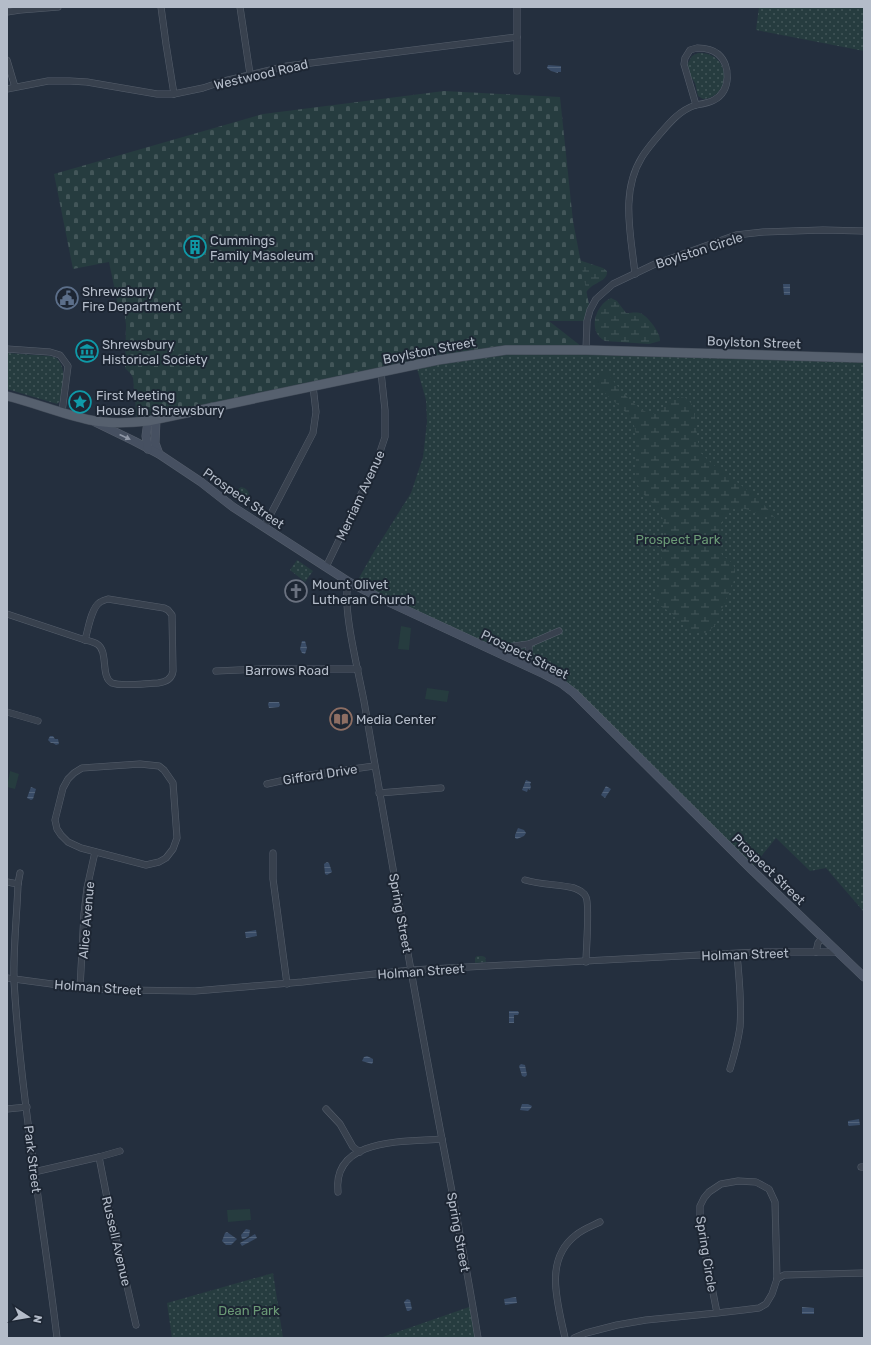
<svg xmlns="http://www.w3.org/2000/svg" width="871" height="1345" font-family="Rubik,sans-serif">
<style>
.grass{fill:url(#grass-dots)}
.wetland{fill:url(#wetland-marsh)}
.cemetery{fill:url(#cemetery-stones)}
.pitch{fill:#263c3f}
.water{fill:url(#water-rules)}
.lines{fill:none;stroke-linecap:round;stroke-linejoin:round}
.street-casing{stroke:#565f6c;stroke-width:7}
.secondary-casing{stroke:#565f6c;stroke-width:9}
.primary-casing{stroke:#414a57;stroke-width:10}
.street{stroke:#38414e;stroke-width:6}
.secondary{stroke:#465061;stroke-width:8}
.primary{stroke:#56606e;stroke-width:9}
.oneway{fill:#8e96a5}
.labels{text-anchor:middle;stroke-width:4;stroke-linejoin:round;paint-order:stroke}
.street-label{font-size:13px;fill:#b4bcc9;stroke:#1d2633}
.poi-label{font-size:13px;fill:#b4bcc9;stroke:#1d2633;text-anchor:start}
.park-label{font-size:13px;fill:#6b9a76;stroke:#1d2633}
</style>
<defs>
<pattern id="grass-dots" width="8" height="8" patternUnits="userSpaceOnUse"><rect width="8" height="8" fill="#263c3f"/><path d="M2 2h.1M6 6h.1" fill="none" stroke="#435659" stroke-width="1.8" stroke-linecap="round"/></pattern>
<pattern id="wetland-marsh" width="20" height="14" patternUnits="userSpaceOnUse"><rect width="20" height="14" fill="#263c3f"/><path d="M1 5h8M5 5V1M11 12h8M15 12V8" fill="none" stroke="#435659"/></pattern>
<pattern id="cemetery-stones" width="16" height="16" patternUnits="userSpaceOnUse"><rect width="16" height="16" fill="#263c3f"/><path d="M2 7V4a2 2 0 0 1 4 0v3zM10 15v-3a2 2 0 0 1 4 0v3z" fill="#435659"/></pattern>
<pattern id="water-rules" width="6" height="5" patternUnits="userSpaceOnUse"><rect width="6" height="5" fill="#394c67"/><path d="M0 2.5h6" fill="none" stroke="#53647b"/></pattern>
</defs>
<rect width="100%" height="100%" fill="#242f3e"/>
<g class="grass">
<polygon points="759,7 864,7 864,51 756,30"/>
<path d="M 698,53 C 731,51 733,97 703,99 L 698,96 L 695,83 L 690,75 L 687,65 L 692,56 Z"/>
<path d="M 7,353 L 49,356 C 53,357 56,357 58,360 C 67,369 63,390 60,401 L 57,404 L 7,389 Z"/>
<polygon points="482,353 864,358 864,912 826,868 810,871 776,838 751,869 574,693 355,585 372,555 411,493 423,457 427,422 426,400 416,365"/>
<path d="M 241,487 C 251,489 251,498 244,505 L 234,498 L 237,490 Z"/>
<polygon points="297,560 313,571 305,582 290,570"/>
<polygon points="477,956 482,956 485,957 486,962 475,963 475,958"/>
<polygon points="273,1273 283,1338 172,1338 167,1303"/>
<polygon points="472,1306 478,1338 380,1338"/>
</g>
<g class="wetland">
<path d="M 576,259 L 603,268 L 607,271 C 608,280 597,282 591,287 C 588,289 586,292 584,295 Z"/>
<path d="M 611,298 L 617,301 L 626,313 C 631,313 635,312 640,313 C 647,315 661,333 660,341 L 649,344 L 605,341 C 587,332 595,305 611,298 Z"/>
<path d="M 606,371 C 617,386 632,406 650,414 C 662,414 672,394 685,398 C 700,403 693,443 703,455 C 708,461 715,466 722,471 C 740,485 761,498 774,517 L 775,519 C 760,518 737,497 725,516 C 721,523 720,532 716,539 L 722,555 L 730,561 L 733,564 L 735,570 L 735,576 L 733,584 L 726,599 L 716,624 L 708,632 C 690,638 682,621 670,612 C 665,608 660,608 657,601 C 654,593 659,584 660,577 C 662,568 661,558 662,549 C 663,541 664,531 663,522 C 662,505 643,500 638,485 C 632,465 642,437 631,419 C 622,405 604,397 596,381 L 600,375 Z"/>
</g>
<polygon class="cemetery" points="444,91 560,97 573,221 590,310 587,321 549,321 586,350 506,350 137,422 133,378 131,374 125,368 126,325 124,309 119,310 109,262 73,269 54,174 263,114"/>
<g class="pitch">
<polygon points="401,626 411,628 409,650 398,649"/>
<polygon points="427,688 449,691 447,702 425,699"/>
<polygon points="10,771 19,774 15,789 7,787"/>
<polygon points="250,1209 251,1220 228,1222 227,1210"/>
</g>
<g class="water">
<polygon points="548,65 561,66 561,72 558,72 558,73 551,71 547,68"/>
<polygon points="783,284 790,284 790,295 784,295"/>
<polygon points="302,641 305,641 307,648 305,654 302,653 300,649"/>
<polygon points="269,702 279,702 280,705 279,707 269,708 268,704"/>
<polygon points="50,736 53,736 55,739 58,739 59,744 56,745 53,743 51,743 48,740"/>
<polygon points="526,780 531,782 530,785 531,786 530,790 528,789 527,792 522,790"/>
<polygon points="606,786 611,789 605,798 601,795"/>
<polygon points="31,787 36,789 33,799 31,800 27,798"/>
<polygon points="518,828 524,830 526,833 524,836 517,839 515,838 515,835"/>
<polygon points="327,862 329,863 332,872 327,875 325,874 324,864"/>
<polygon points="256,930 257,936 246,938 245,932"/>
<polygon points="509,1011 518,1011 519,1013 518,1015 514,1015 514,1023 509,1023"/>
<polygon points="367,1056 373,1059 373,1062 372,1064 362,1061 364,1057"/>
<polygon points="521,1064 525,1065 527,1075 525,1077 522,1076 519,1066"/>
<polygon points="522,1104 528,1104 532,1106 531,1108 528,1111 520,1110"/>
<polygon points="859,1119 860,1125 849,1126 848,1125 848,1121"/>
<polygon points="246,1229 250,1230 249,1236 244,1239 242,1239 241,1235"/>
<polygon points="227,1232 237,1239 231,1245 226,1245 222,1241 225,1233"/>
<polygon points="255,1234 257,1238 242,1246 240,1243"/>
<polygon points="516,1297 517,1303 505,1305 504,1299"/>
<polygon points="407,1299 410,1300 412,1309 409,1311 407,1311 404,1302"/>
<polygon points="802,1307 814,1308 814,1314 802,1314"/>
</g>
<g class="lines">
<g class="street-casing">
<g id="street">
<polyline points="161,7 166,44 174,94"/>
<polyline points="240,7 250,74"/>
<polyline points="517,7 517,71"/>
<polyline points="7,12 20,10 58,7"/>
<path d="M 697,48 C 705,48 712,49 718,54 C 731,65 731,91 714,100 C 709,103 702,104 696,105 L 684,64 L 685,58 L 690,50 Z"/>
<polyline points="7,60 15,87"/>
<polyline points="7,89 48,81 70,81 87,82 157,94 174,94 203,88 224,81 287,66 517,37"/>
<path d="M 635,274 C 631,235 620,192 642,157 C 647,149 653,142 659,135 C 670,122 680,110 696,105"/>
<polyline points="7,349 50,352 60,355 68,366 62,412"/>
<polyline points="586,350 587,321 590,310 596,299 613,284 655,264 736,235 763,232 823,230 864,231"/>
<polyline points="264,527 313,433 316,412 313,386"/>
<polyline points="326,567 377,461 385,437 385,410 381,372"/>
<path d="M 349,582 C 340,603 361,681 365,707 C 387,835 409,963 433,1091 C 448,1173 465,1255 478,1338"/>
<path d="M 108,599 L 164,608 L 168,610 L 172,615 L 173,671 C 172,679 166,682 158,683 C 148,683 122,687 112,683 C 100,677 109,651 97,644 C 94,642 89,641 85,640 C 88,630 91,609 99,603 C 101,601 105,600 108,599 Z"/>
<polyline points="7,614 85,640"/>
<polyline points="529,644 529,661 531,668"/>
<polyline points="492,649 529,644 559,631"/>
<polyline points="216,671 261,669 358,669"/>
<polyline points="7,712 38,721"/>
<polygon points="140,764 159,766 164,770 173,783 177,838 173,849 166,858 159,862 146,865 81,848 68,842 61,835 57,829 55,820 63,788 68,779 74,773 82,768"/>
<polyline points="267,784 303,776 374,766"/>
<polyline points="379,793 441,788"/>
<polyline points="273,853 273,879 287,984"/>
<path d="M 20,873 L 18,884 C 17,915 13,950 14,981 C 21,1101 43,1219 57,1338"/>
<path d="M 525,880 C 541,885 558,884 574,888 C 579,890 584,892 586,897 C 590,905 586,950 586,962"/>
<polyline points="7,882 18,884"/>
<polyline points="816,952 818,943 822,938"/>
<polyline points="7,978 89,989 121,990 195,991 302,982 411,970 758,952 837,952"/>
<polyline points="80,988 84,914 87,888 95,852"/>
<path d="M 730,1069 C 734,1056 738,1042 740,1027 C 742,1003 739,978 737,954"/>
<polyline points="7,1109 27,1107"/>
<polyline points="326,1109 340,1124 353,1147 360,1152"/>
<polyline points="99,1157 109,1208 136,1325"/>
<polyline points="861,1167 864,1167"/>
<polyline points="34,1172 99,1157 120,1151"/>
<path d="M 338,1192 C 332,1137 406,1142 442,1139"/>
<polyline points="777,1279 784,1275 864,1273"/>
<path d="M 565,1338 C 558,1304 543,1260 576,1235 C 583,1229 592,1226 600,1222"/>
<polyline points="574,1338 586,1333 617,1325 646,1320 717,1313 743,1310 759,1308 766,1304 772,1294 777,1279 775,1202 769,1189 756,1182 738,1181 721,1184 709,1192 704,1198 700,1206 700,1226 717,1313"/>
</g>
</g>
<g class="secondary-casing">
<g id="secondary">
<polyline points="156,419 155,443 159,454"/>
<polyline points="95,422 134,441 159,454 201,482 233,507 349,582 380,598 544,674 561,683 574,693 751,869 864,977"/>
<polyline points="148,449 146,436 148,421"/>
</g>
</g>
<g class="primary-casing">
<path id="primary" d="M 7,396 C 35,403 62,414 90,420 C 109,424 130,423 148,421 L 438,360 L 506,350 L 586,350 L 864,358"/>
</g>
<use href="#street" class="street"/>
<use href="#secondary" class="secondary"/>
<use href="#primary" class="primary"/>
</g>
<defs><path id="oneway-solid" d="M-6-.8H1V-3.2L6.5 0L1 3.2V.8H-6Z"/></defs>
<use class="oneway" href="#oneway-solid" transform="translate(125 437) rotate(25)"/>
<defs>
<g id="building-ring" transform="scale(1.15)"><circle r="9.5" fill="#1d2633" stroke="#0f9aa8" stroke-width="1.5"/><path d="M-4-6H4V6H1V3H-1V6H-4ZM-2.5-4.3h1.7v1.8h-1.7ZM.8-4.3h1.7v1.8H.8ZM-2.5-1h1.7V.8h-1.7ZM.8-1h1.7V.8H.8Z" fill="#0f9aa8"/></g>
<g id="civic-ring" transform="scale(1.15)"><circle r="9.5" fill="#1d2633" stroke="#5c6f8a" stroke-width="1.5"/><path d="M-.6-6.5H3V-4.5H.6V-3L4-1V1h2V6H-6V1h2V-1L-.6-3ZM-1.2 2.5V6h2.4V2.5Z" fill="#5c6f8a"/></g>
<g id="museum-ring" transform="scale(1.15)"><circle r="9.5" fill="#1d2633" stroke="#0f9aa8" stroke-width="1.5"/><path d="M0-6L6-3V-2H-6V-3ZM-5-1h2V3h-2ZM-1-1h2V3h-2ZM3-1h2V3H3ZM-6 4H6V6H-6Z" fill="#0f9aa8"/></g>
<g id="sight-ring" transform="scale(1.15)"><circle r="9.5" fill="#1d2633" stroke="#0f9aa8" stroke-width="1.5"/><path d="M0-6L1.8-2.2L6-1.7L2.9 1.2L3.7 5.4L0 3.3L-3.7 5.4L-2.9 1.2L-6-1.7L-1.8-2.2Z" fill="#0f9aa8"/></g>
<g id="church-ring" transform="scale(1.15)"><circle r="9.5" fill="#1d2633" stroke="#6b7280" stroke-width="1.5"/><path d="M-1.2-6h2.4v3.5h3.3v2.4h-3.3V6h-2.4V-.1h-3.3v-2.4h3.3Z" fill="#6b7280"/></g>
<g id="library-ring" transform="scale(1.15)"><circle r="9.5" fill="#1d2633" stroke="#8d6e63" stroke-width="1.5"/><path d="M-6-4Q-3-5.5-.7-3.5V5Q-3 3-6 4ZM6-4Q3-5.5 .7-3.5V5Q3 3 6 4Z" fill="#8d6e63"/></g>
</defs>
<g fill-rule="evenodd">
<use href="#building-ring" x="195" y="247"/>
<use href="#civic-ring" x="67" y="298"/>
<use href="#museum-ring" x="87" y="351"/>
<use href="#sight-ring" x="80" y="402"/>
<use href="#church-ring" x="296" y="591"/>
<use href="#library-ring" x="341" y="719"/>
</g>
<g class="labels">
<g class="street-label">
<text transform="translate(261 74) rotate(-13)" y="5">Westwood Road</text>
<text transform="translate(699 250) rotate(-18)" y="5">Boylston Circle</text>
<text transform="translate(754 342) rotate(2)" y="5">Boylston Street</text>
<text transform="translate(429 350) rotate(-11)" y="5">Boylston Street</text>
<text transform="translate(360 495) rotate(-65)" y="5">Merriam Avenue</text>
<text transform="translate(244 498) rotate(35)" y="5">Prospect Street</text>
<text transform="translate(525 654) rotate(26)" y="5">Prospect Street</text>
<text x="287" y="675">Barrows Road</text>
<text transform="translate(320 774) rotate(-9)" y="5">Gifford Drive</text>
<text transform="translate(769 869) rotate(44)" y="5">Prospect Street</text>
<text transform="translate(401 913) rotate(80)" y="5">Spring Street</text>
<text transform="translate(86 920) rotate(-85)" y="5">Alice Avenue</text>
<text transform="translate(745 954) rotate(-2)" y="5">Holman Street</text>
<text transform="translate(421 971) rotate(-4)" y="5">Holman Street</text>
<text transform="translate(98 987) rotate(4)" y="5">Holman Street</text>
<text transform="translate(33 1159) rotate(83)" y="5">Park Street</text>
<text transform="translate(459 1232) rotate(80)" y="5">Spring Street</text>
<text transform="translate(117 1241) rotate(77)" y="5">Russell Avenue</text>
<text transform="translate(707 1254) rotate(81)" y="5">Spring Circle</text>
</g>
<g class="poi-label">
<text x="210" y="245">Cummings<tspan x="210" dy="15">Family Masoleum</tspan></text>
<text x="82" y="296">Shrewsbury<tspan x="82" dy="15">Fire Department</tspan></text>
<text x="102" y="349">Shrewsbury<tspan x="102" dy="15">Historical Society</tspan></text>
<text x="96" y="400">First Meeting<tspan x="96" dy="15">House in Shrewsbury</tspan></text>
<text x="312" y="589">Mount Olivet<tspan x="312" dy="15">Lutheran Church</tspan></text>
<text x="356" y="724">Media Center</text>
</g>
<g class="park-label">
<text x="678" y="544">Prospect Park</text>
<text x="249" y="1315">Dean Park</text>
</g>
</g>
<rect width="871" height="1345" fill="none" stroke="#b4bcc9" stroke-width="16"/>
<g transform="translate(28 1317) rotate(102)" stroke="#1d2633" stroke-width="3" paint-order="stroke">
<path d="M0-3L7 15L0 10L-7 15Z" fill="#b4bcc9"/>
<text y="-6" font-size="11" font-weight="bold" text-anchor="middle" fill="#b4bcc9">N</text>
</g>
</svg>
